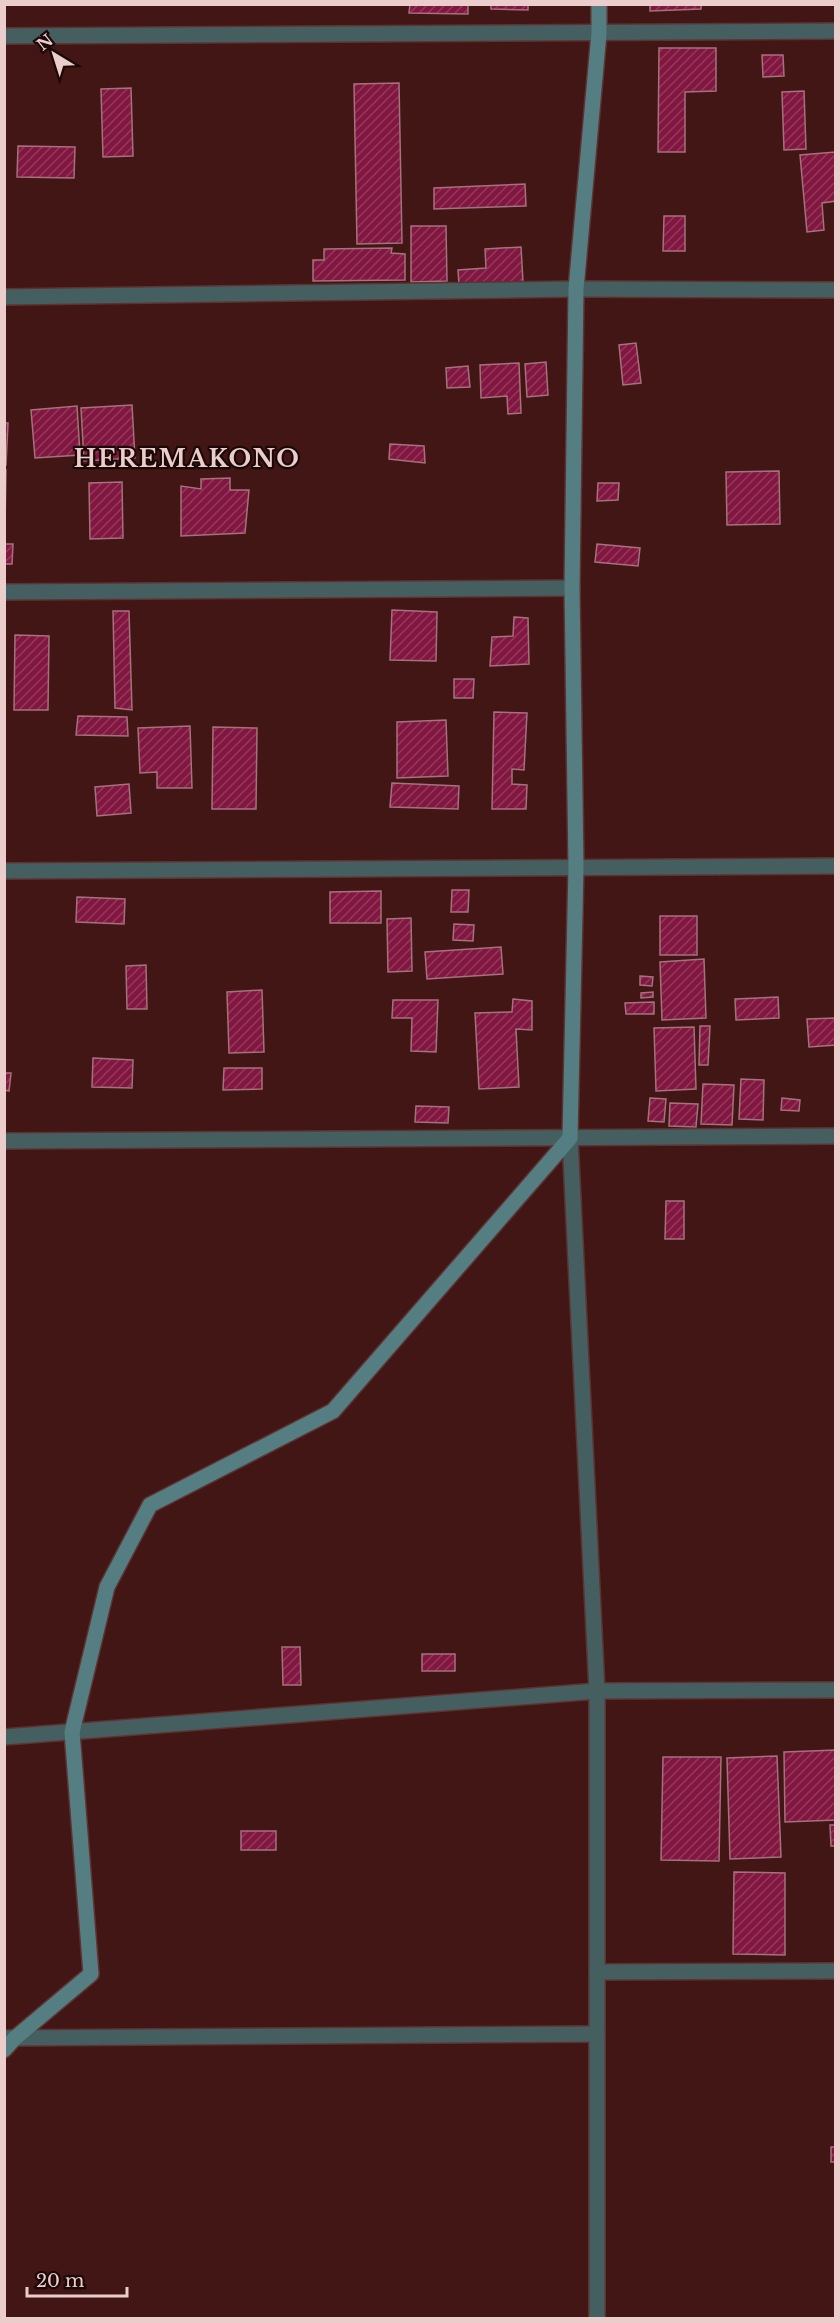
<svg xmlns="http://www.w3.org/2000/svg" width="840" height="2323" font-family="'Libre Baskerville',serif">
<style>
.building{fill:url(#building-hatch);stroke:#a5717d;stroke-width:1.5}
.lines{fill:none;stroke-linecap:round;stroke-linejoin:round}
.street-casing{stroke:#5c3332;stroke-width:18}
.secondary-casing{stroke:#5c3332;stroke-width:18}
.street{stroke:#455f61;stroke-width:15}
.secondary{stroke:#557e82;stroke-width:15}
.labels{text-anchor:middle;stroke-width:4.5;stroke-linejoin:round;paint-order:stroke}
.district-label{font-size:24px;font-weight:bold;letter-spacing:1.5px;fill:#ebcdcb;stroke:#1b0908}
</style>
<defs>
<pattern id="building-hatch" width="6" height="6" patternUnits="userSpaceOnUse" patternTransform="scale(1.5)"><rect width="6" height="6" fill="#811740"/><path d="M-1 1l2-2M0 6l6-6M5 7l2-2" fill="none" stroke="#93385a"/></pattern>
</defs>
<rect width="100%" height="100%" fill="#411615"/>
<g class="building">
<polygon points="410,4 468,4 468,14 409,13"/>
<polygon points="491,4 528,4 528,10 491,9"/>
<polygon points="650,4 701,4 701,9 650,11"/>
<polygon points="659,48 716,48 716,91 685,92 685,152 658,152"/>
<polygon points="762,55 783,55 784,76 763,77"/>
<polygon points="399,83 402,243 357,244 354,84"/>
<polygon points="131,88 133,156 103,157 101,89"/>
<polygon points="804,91 806,149 784,150 782,92"/>
<polygon points="18,146 75,147 74,178 17,177"/>
<polygon points="835,152 836,201 822,203 824,230 807,232 800,155"/>
<polygon points="525,184 526,206 434,209 434,188"/>
<polygon points="664,216 685,216 685,251 663,251"/>
<polygon points="411,226 446,226 447,281 411,282"/>
<polygon points="521,247 523,282 459,285 458,270 486,268 485,249"/>
<polygon points="392,248 391,253 405,254 405,280 313,281 313,260 324,260 324,249"/>
<polygon points="636,343 641,383 623,385 619,345"/>
<polygon points="546,362 548,395 527,397 525,364"/>
<polygon points="519,363 521,413 508,414 507,396 481,398 480,365"/>
<polygon points="468,366 470,387 447,388 446,368"/>
<polygon points="132,405 135,458 84,461 81,408"/>
<polygon points="77,406 80,455 35,458 31,410"/>
<polygon points="4,423 8,423 6,465 4,465"/>
<polygon points="390,444 424,446 425,463 389,459"/>
<polygon points="4,470 6,470 5,528 4,528"/>
<polygon points="779,471 780,524 727,525 726,472"/>
<polygon points="230,478 230,490 249,490 245,533 181,536 181,486 201,489 201,479"/>
<polygon points="122,482 123,538 90,539 89,483"/>
<polygon points="598,483 619,483 618,500 597,501"/>
<polygon points="4,544 13,544 12,564 4,564"/>
<polygon points="597,544 640,548 638,566 595,562"/>
<polygon points="392,610 437,612 436,661 390,660"/>
<polygon points="113,611 129,611 132,710 115,708"/>
<polygon points="514,617 528,618 529,664 490,666 492,637 513,636"/>
<polygon points="15,635 49,636 48,710 14,710"/>
<polygon points="454,679 474,679 473,698 454,698"/>
<polygon points="494,712 527,713 524,770 512,769 512,784 527,785 526,809 492,809"/>
<polygon points="78,716 127,717 128,736 76,735"/>
<polygon points="446,720 448,776 397,778 397,722"/>
<polygon points="190,726 192,788 157,788 157,772 140,773 138,728"/>
<polygon points="213,727 257,728 256,809 212,809"/>
<polygon points="392,783 459,786 458,809 390,807"/>
<polygon points="129,784 131,813 97,816 95,787"/>
<polygon points="452,890 469,890 468,912 451,912"/>
<polygon points="381,891 381,923 330,923 330,892"/>
<polygon points="77,897 125,899 124,924 76,922"/>
<rect x="660" y="916" width="37" height="39"/>
<polygon points="411,918 412,971 388,972 387,919"/>
<polygon points="454,924 474,925 473,941 453,940"/>
<polygon points="501,947 503,974 427,979 425,952"/>
<polygon points="704,959 706,1018 662,1020 660,962"/>
<polygon points="146,965 147,1009 127,1009 126,966"/>
<polygon points="640,976 653,977 652,986 640,985"/>
<polygon points="262,990 264,1052 229,1053 227,992"/>
<polygon points="653,992 653,997 641,998 641,993"/>
<polygon points="778,997 779,1018 736,1020 735,999"/>
<polygon points="513,999 532,1001 532,1030 516,1029 519,1087 479,1089 475,1013 512,1012"/>
<polygon points="393,1000 438,1000 436,1052 411,1051 412,1018 392,1018"/>
<polygon points="654,1002 654,1014 626,1014 625,1003"/>
<polygon points="836,1018 836,1045 809,1047 807,1019"/>
<polygon points="700,1026 710,1026 708,1065 699,1065"/>
<polygon points="694,1027 696,1089 656,1091 654,1028"/>
<polygon points="93,1058 133,1060 132,1088 92,1087"/>
<polygon points="224,1068 262,1068 262,1089 223,1090"/>
<polygon points="4,1073 11,1073 9,1091 4,1090"/>
<polygon points="741,1079 764,1080 763,1120 739,1119"/>
<polygon points="703,1084 734,1085 732,1125 701,1124"/>
<polygon points="650,1098 666,1099 664,1122 648,1121"/>
<polygon points="782,1098 800,1100 799,1111 781,1110"/>
<polygon points="670,1103 698,1104 696,1127 669,1126"/>
<polygon points="416,1106 449,1107 448,1123 415,1122"/>
<polygon points="666,1201 684,1201 684,1239 665,1239"/>
<polygon points="282,1647 300,1647 301,1685 283,1685"/>
<rect x="422" y="1654" width="33" height="17"/>
<polygon points="836,1750 836,1820 785,1822 784,1752"/>
<polygon points="777,1756 781,1857 730,1859 727,1758"/>
<polygon points="663,1757 721,1757 719,1861 661,1860"/>
<polygon points="830,1825 836,1825 836,1846 831,1846"/>
<rect x="241" y="1831" width="35" height="19"/>
<polygon points="734,1872 785,1873 785,1955 733,1954"/>
<rect x="831" y="2147" width="5" height="15"/>
</g>
<g class="lines">
<g class="street-casing">
<g id="street">
<polyline points="4,36 836,31"/>
<polyline points="4,297 576,289 836,290"/>
<polyline points="4,592 572,588"/>
<polyline points="4,871 836,866"/>
<polyline points="570,1138 597,1691 597,2318"/>
<polyline points="4,1141 836,1136"/>
<polyline points="4,1737 597,1691 836,1690"/>
<polyline points="597,1972 836,1971"/>
<polyline points="4,2038 597,2034"/>
</g>
</g>
<g class="secondary-casing">
<polyline id="secondary" points="4,2050 15,2038 91,1974 72,1732 107,1587 150,1505 333,1411 570,1138 576,867 572,588 576,289 599,33 599,4"/>
</g>
<use href="#street" class="street"/>
<use href="#secondary" class="secondary"/>
</g>
<g class="labels">
<g class="district-label">
<text x="187" y="467">HEREMAKONO</text>
</g>
</g>
<rect width="840" height="2323" fill="none" stroke="#ebcdcb" stroke-width="12"/>
<g transform="translate(54 54) rotate(322)" stroke="#1b0908" stroke-width="4.5" paint-order="stroke">
<path d="M0-4.5L10 22L0 15L-10 22Z" fill="#ebcdcb"/>
<text y="-9" font-size="16" font-weight="bold" text-anchor="middle" fill="#ebcdcb">N</text>
</g>
<path d="M27 2287v9h100v-9" fill="none" stroke="#ebcdcb" stroke-width="3"/>
<text x="36" y="2287" font-size="18" fill="#ebcdcb" stroke="#1b0908" stroke-width="4.5" paint-order="stroke">20 m</text>
</svg>
